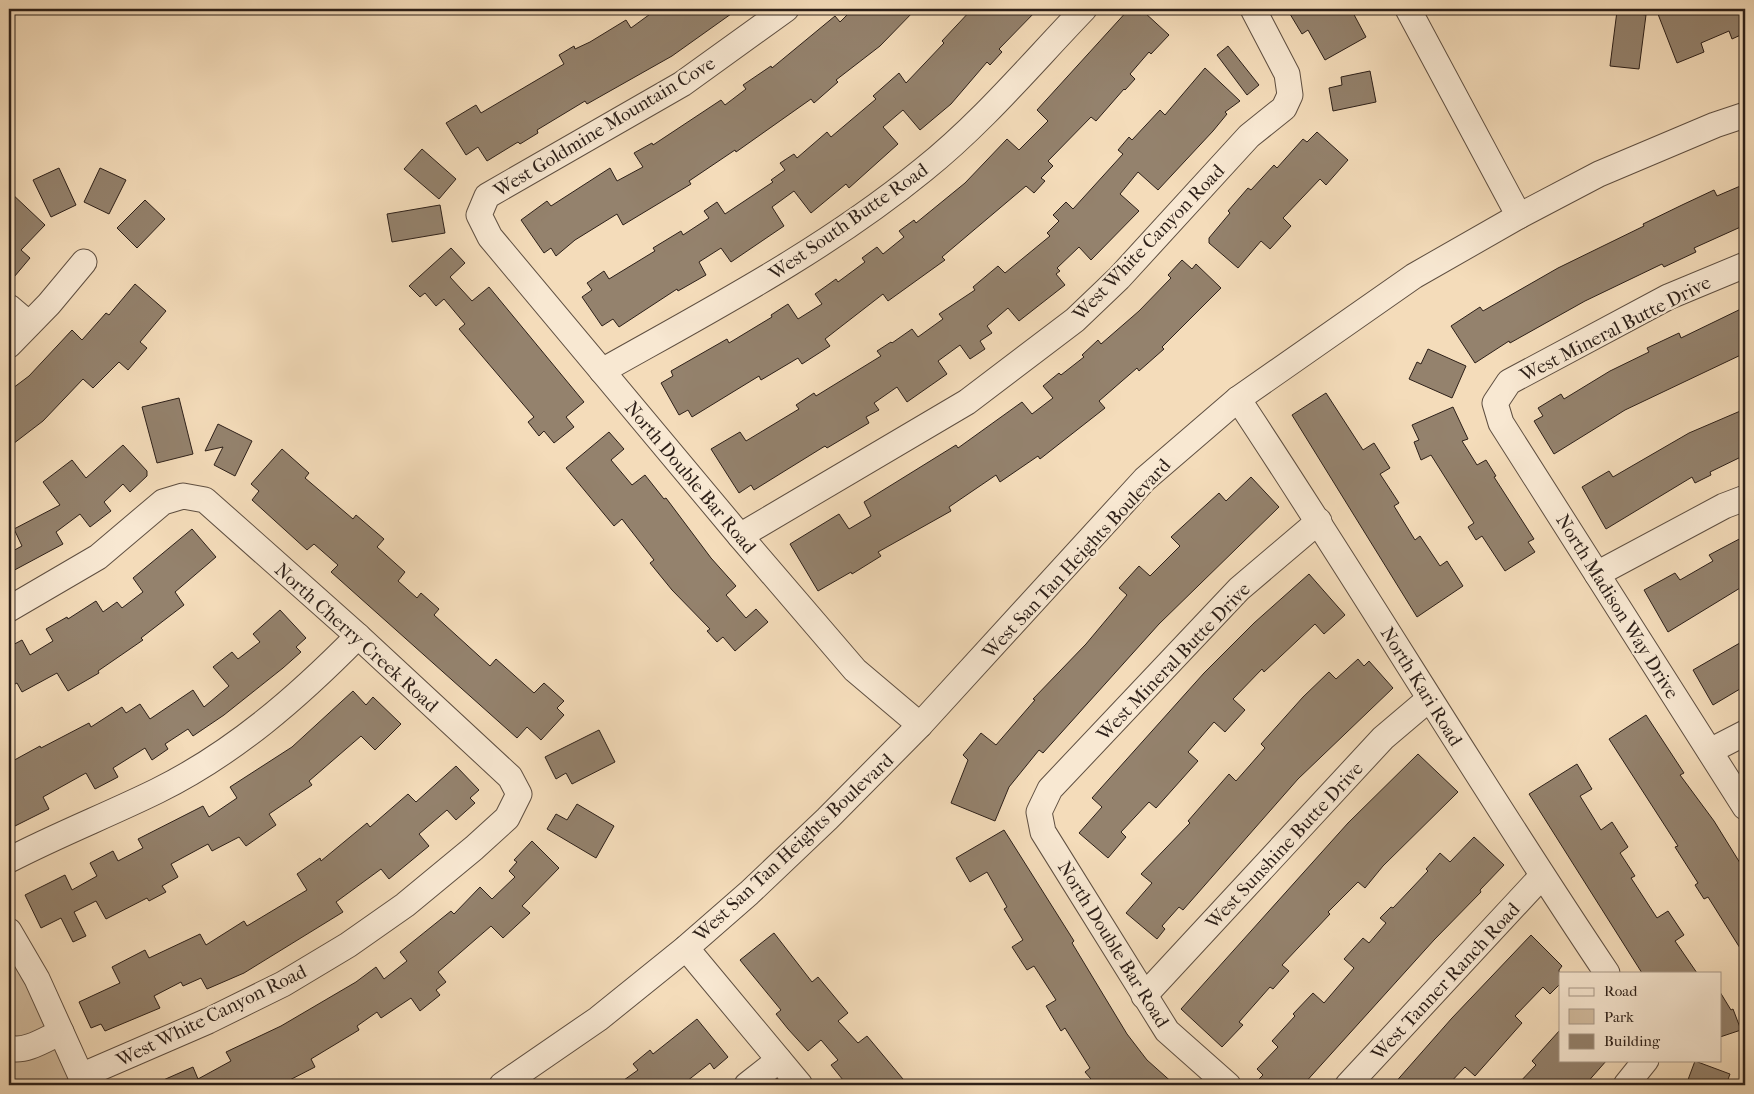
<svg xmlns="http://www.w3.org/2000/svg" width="1754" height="1094" font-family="'IM FELL French Canon',serif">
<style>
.green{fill:#d2bc9f;stroke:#806e5c}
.building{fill:#94826d;stroke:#2d2019}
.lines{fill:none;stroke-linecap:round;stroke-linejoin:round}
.minor-casing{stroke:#5f4f41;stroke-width:27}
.minor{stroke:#f8e8d2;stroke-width:25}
.labels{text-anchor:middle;stroke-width:5;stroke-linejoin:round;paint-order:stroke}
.street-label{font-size:19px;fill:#2d2019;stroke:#f8e8d2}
</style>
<rect width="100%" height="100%" fill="#f4dcba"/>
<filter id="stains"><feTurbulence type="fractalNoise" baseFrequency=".004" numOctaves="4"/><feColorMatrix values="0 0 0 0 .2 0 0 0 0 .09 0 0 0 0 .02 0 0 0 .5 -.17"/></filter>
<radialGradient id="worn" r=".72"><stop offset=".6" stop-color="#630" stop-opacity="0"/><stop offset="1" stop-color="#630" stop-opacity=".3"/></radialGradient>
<polygon class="green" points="9,931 85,1085 9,1085"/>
<g class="building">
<polygon points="657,9 738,9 672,56 587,104 585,101 537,130 538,133 520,144 518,142 487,161 478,147 466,155 446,123 476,105 481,113 564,64 559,55 574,46 575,49 590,42 626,20 631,28"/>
<polygon points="853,9 916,9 880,46 836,80 838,82 814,103 811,99 736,152 735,150 689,181 691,184 623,225 617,214 575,240 556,256 551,248 544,253 521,220 547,201 551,206 610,168 617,181 643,167 634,153 652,143 653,145 721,100 725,105 746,89 743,85 771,66 772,68 835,16 840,22"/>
<polygon points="972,9 1038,9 999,49 1002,52 990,65 987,62 951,104 920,130 903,110 883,127 898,144 849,188 846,184 811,213 794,191 772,207 784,226 731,262 721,248 699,262 706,275 678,291 677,289 619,327 613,319 602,326 582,297 592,290 587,283 604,271 609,279 655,251 653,248 681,231 683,235 709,218 704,211 717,202 725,214 773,182 771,180 785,170 780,163 794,154 797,158 827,132 831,137 876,99 873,96 899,73 906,83 944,43 942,41"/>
<polygon points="1129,9 1134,9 1141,15 1144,12 1169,35 1151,54 1149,52 1130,74 1135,79 1125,90 1124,89 1096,121 1091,117 1048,161 1053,166 1041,178 1045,181 1034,193 1026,186 942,257 945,260 888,301 883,294 825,339 830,346 802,364 798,358 761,380 759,376 692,417 688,410 679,415 661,383 673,376 671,371 727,339 729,343 772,317 771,315 788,304 798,319 822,304 815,294 836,279 838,282 865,262 862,258 877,247 883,254 904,237 899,231 914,220 916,223 965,183 1007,139 1019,150 1048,121 1037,110"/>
<polygon points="1287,9 1351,9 1366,37 1325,60 1308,30 1302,34"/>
<polygon points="1656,9 1745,9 1745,33 1732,39 1729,31 1701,43 1704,52 1677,63"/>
<polygon points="1617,11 1646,15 1639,69 1610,66"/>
<polygon points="1228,46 1259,85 1247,95 1217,55"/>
<polygon points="1205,68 1240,101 1225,112 1227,114 1213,131 1158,190 1138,172 1120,194 1139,211 1091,260 1079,247 1057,268 1060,271 1056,274 1065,285 1019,321 1008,308 987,326 992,333 980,341 985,349 970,359 960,345 938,361 947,374 907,402 897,387 874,403 879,410 866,417 869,423 827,448 825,446 754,490 751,485 739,493 711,449 740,432 746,441 799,409 796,405 814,393 816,396 881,356 877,351 891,342 892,343 912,329 918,337 943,319 939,314 975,290 973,287 998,266 1005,273 1050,236 1047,233 1059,221 1053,215 1066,202 1073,209 1123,154 1118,150 1129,137 1132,140 1160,110 1165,115"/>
<polygon points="1370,71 1376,102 1333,111 1329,88 1342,85 1341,77"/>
<polygon points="1317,132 1348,160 1326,185 1320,179 1283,218 1291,226 1270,249 1261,241 1238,268 1209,243 1209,238 1230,213 1228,211 1248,188 1251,190 1274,165 1277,168 1303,139 1307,142"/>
<polygon points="422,149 456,179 439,199 404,169"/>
<polygon points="59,168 76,205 51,217 33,180"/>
<polygon points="100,168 126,180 109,214 84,202"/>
<polygon points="1745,184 1745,225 1694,248 1696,252 1664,267 1662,264 1585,301 1510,343 1509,341 1475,363 1451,326 1480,307 1483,311 1558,268 1644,226 1643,224 1682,205 1714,190 1717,196"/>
<polygon points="9,191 45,225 21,250 30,258 9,283"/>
<polygon points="145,200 165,219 137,248 117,228"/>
<polygon points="440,205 445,233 392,242 387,214"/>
<polygon points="451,248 465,263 450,277 472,301 489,287 584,402 566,417 574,427 554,443 544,431 539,436 528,422 534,417 459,329 465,324 444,299 436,306 425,293 420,297 409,286"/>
<polygon points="1182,260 1192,269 1196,264 1221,288 1162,347 1164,349 1139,371 1137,368 1099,401 1105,408 1040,459 1038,456 1000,482 996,475 949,507 951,511 878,552 881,556 852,574 851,572 818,591 790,544 839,514 849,529 871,516 864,502 956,445 958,448 1022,402 1032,414 1053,398 1043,386 1059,373 1061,375 1084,357 1082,355 1098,340 1101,344 1139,311 1171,278 1168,275"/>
<polygon points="135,284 166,311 140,342 147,348 128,370 119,362 93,388 83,379 43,421 9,447 9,391 29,376 72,330 82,340 106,313 109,315"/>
<polygon points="1745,307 1745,353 1625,410 1554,454 1534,421 1543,416 1538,408 1561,394 1564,399 1610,371 1649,352 1647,348 1679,333 1681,338"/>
<polygon points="1428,349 1466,366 1452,398 1409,379 1417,362 1421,364"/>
<polygon points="1326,393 1363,450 1374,443 1390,468 1380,474 1399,503 1394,506 1415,540 1420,536 1440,566 1447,561 1463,586 1417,617 1292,415"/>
<polygon points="179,398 193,454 157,463 142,407"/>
<polygon points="1453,407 1468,439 1462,441 1477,465 1486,460 1496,476 1494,477 1534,539 1528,542 1535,552 1505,571 1482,536 1476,540 1468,527 1474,523 1431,455 1421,460 1414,442 1419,440 1412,425"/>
<polygon points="1745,409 1745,455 1710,472 1711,475 1695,483 1692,477 1606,529 1582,487 1609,471 1613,477 1689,433"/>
<polygon points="218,424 252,441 235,476 214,465 223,447 205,451"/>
<polygon points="609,432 624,449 611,460 632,485 645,475 664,499 666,498 711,558 736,586 726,595 746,618 756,609 768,622 735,651 723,637 717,642 707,631 710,629 672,590 650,563 654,560 622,519 614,526 566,468"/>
<polygon points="123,445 147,471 147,476 130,492 123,484 104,502 111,511 90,527 80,514 56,532 63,544 9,573 9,553 22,546 14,529 60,505 43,482 72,460 86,478"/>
<polygon points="282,449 309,473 305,478 353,519 356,515 384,539 377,547 405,572 398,581 417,598 421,593 439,609 434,615 490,666 496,659 534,693 544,683 564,701 557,708 564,715 541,740 527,727 517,738 331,572 338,565 314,544 307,550 252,500 259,491 251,484"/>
<polygon points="1251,477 1279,507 1159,624 1043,753 1039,750 1009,787 995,821 951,803 968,760 963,755 981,733 996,745 1035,700 1033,699 1086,644 1127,595 1119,588 1139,566 1150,576 1180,546 1171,537 1219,493 1226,501"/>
<polygon points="192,529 216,557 175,592 184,605 141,638 143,640 98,671 99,673 68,691 57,673 22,692 17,683 9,687 9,647 22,640 30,655 53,641 46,629 67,617 68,619 96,601 103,612 117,602 122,608 143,592 133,578"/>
<polygon points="1745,536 1745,585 1668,632 1644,590 1675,573 1680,580 1713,561 1709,555"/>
<polygon points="1309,574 1345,615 1324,634 1315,624 1264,672 1262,669 1233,699 1245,710 1225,732 1214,722 1188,752 1198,761 1156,808 1149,802 1121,832 1126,837 1108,858 1079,833 1102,807 1092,798 1204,673 1254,623"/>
<polygon points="280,610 306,638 296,647 301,652 283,668 224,715 193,736 188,729 165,744 168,749 152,760 145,748 113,768 118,777 95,789 86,773 43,797 49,809 9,829 9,763 40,746 41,748 89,723 91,727 122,707 126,713 140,704 150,719 193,690 204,707 229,686 213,667 232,652 238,659 260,642 253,634"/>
<polygon points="1745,640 1745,686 1713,705 1693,670"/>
<polygon points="1358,659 1364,666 1369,661 1393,688 1298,779 1183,910 1179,907 1162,926 1165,929 1157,939 1126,913 1152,883 1141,874 1190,823 1188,821 1229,774 1236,781 1265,748 1261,744 1303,697 1329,672 1336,679"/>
<polygon points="353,691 366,705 373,697 401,724 375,750 361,736 309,781 312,785 269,814 276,825 246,846 239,837 212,851 208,844 171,864 178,877 162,886 166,892 149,901 147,898 106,919 96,901 74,912 86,936 73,942 61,918 41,928 25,895 65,875 72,890 97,876 90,863 113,851 118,861 143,848 138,839 203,806 209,817 237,798 230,787 292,747"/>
<polygon points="1646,715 1684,773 1680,775 1714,821 1745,871 1745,956 1708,897 1704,899 1695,885 1698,883 1675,847 1678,846 1609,739"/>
<polygon points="599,730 615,762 572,784 566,773 556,779 545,757"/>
<polygon points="1418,754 1458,792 1383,866 1365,888 1358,882 1328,912 1330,914 1282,965 1289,971 1273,989 1270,987 1239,1022 1243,1025 1222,1047 1181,1009 1348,823"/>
<polygon points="1577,764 1592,789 1580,796 1601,830 1612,822 1628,847 1620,853 1635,876 1631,878 1657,918 1668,911 1684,935 1675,941 1697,973 1642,973 1529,794"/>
<polygon points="456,766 479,790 470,798 475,803 456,820 447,810 419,834 429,846 389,879 381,869 336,902 343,912 244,973 207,989 201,978 183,986 181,982 154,996 160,1008 105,1031 101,1024 91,1028 79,1002 120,983 112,967 145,950 149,958 200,934 206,945 244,921 247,926 307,890 297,874 320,858 321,861 367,823 370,827 408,794 416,802"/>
<polygon points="577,804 614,826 596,858 547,829 556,814 567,820"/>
<polygon points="1004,830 1074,941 1072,943 1127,1034 1147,1060 1175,1085 1096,1085 1085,1072 1090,1068 1065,1028 1061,1031 1046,1006 1056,1000 1034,966 1027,970 1012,947 1023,940 1004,909 1007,907 987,872 970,882 956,858"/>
<polygon points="1474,837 1504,865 1480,890 1481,892 1434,940 1303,1085 1253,1085 1263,1075 1257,1069 1278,1047 1272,1041 1295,1016 1293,1014 1313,993 1324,1003 1354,968 1344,959 1363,938 1369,943 1386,923 1380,918 1391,907 1393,908 1428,871 1426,869 1440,853 1450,862"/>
<polygon points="532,841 559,868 522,906 530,913 503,938 491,926 438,972 446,982 436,990 440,995 420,1011 411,998 381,1018 377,1012 357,1026 359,1030 311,1059 315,1067 280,1085 152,1085 193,1067 198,1079 231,1061 226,1052 281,1026 356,982 376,967 384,979 407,961 400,952 451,911 454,914 480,887 492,899 515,877 509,871 517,862 514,860"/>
<polygon points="774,933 812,982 818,977 848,1013 838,1021 858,1043 867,1036 908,1085 847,1085 831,1065 838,1060 821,1040 808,1051 788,1029 776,1014 781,1010 740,960"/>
<polygon points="1531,935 1562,966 1559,970 1560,984 1550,994 1543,987 1515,1016 1522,1023 1475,1076 1465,1067 1448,1085 1393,1085 1452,1018"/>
<polygon points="1720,992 1731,1010 1733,1009 1741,1030 1720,1037"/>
<polygon points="697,1019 728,1057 714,1069 710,1063 682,1085 617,1085 638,1070 633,1064 650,1050 653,1054"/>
<polygon points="1560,1030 1560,1060 1607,1060 1585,1085 1517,1085 1536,1065 1532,1061"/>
<polygon points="1695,1061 1730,1074 1726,1085 1686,1085"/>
</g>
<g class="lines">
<g class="minor-casing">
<g id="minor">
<polyline points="786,9 682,84 487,196 479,215 490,237 740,536 855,670 920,725"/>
<polyline points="1408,9 1519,216"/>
<polyline points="1745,265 1668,297 1509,382 1495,403 1501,423 1745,807"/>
<polyline points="9,307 29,324"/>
<polyline points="9,345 49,304 84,262"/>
<path d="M 602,371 C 712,309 825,250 923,170 C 982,123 1032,63 1084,9"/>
<path d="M 1238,399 C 1364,589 1480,784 1607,973"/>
<polyline points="740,536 967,402 1075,320 1119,278 1249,136 1284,108 1290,95 1287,74 1253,9"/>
<polyline points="1597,574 1724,506 1745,498"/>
<polyline points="9,609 98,557 163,502 183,496 205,500 358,636 510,777 519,794 507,818 474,848 405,905 348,945 283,984 208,1021 81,1076"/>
<polyline points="1710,751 1745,733"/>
<path d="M 9,860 C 57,835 108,815 157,791 C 234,753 298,697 358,636"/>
<polyline points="9,931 37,979 85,1085"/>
<polyline points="686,948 800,1085"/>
<polyline points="1144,996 1383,738 1429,699"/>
<path d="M 9,1048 C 25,1053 46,1039 61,1032"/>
<polyline points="502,1085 598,1019 686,948 749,893 827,819 920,725 1145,479 1238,399 1414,276 1519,216 1599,174 1715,125 1745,115"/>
<polyline points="747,1085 779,1060"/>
<polyline points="1228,1085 1167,1031 1043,832 1039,812 1050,789 1239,589 1319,521"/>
<polyline points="1348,1085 1542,876"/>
<polyline points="1626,1085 1646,1060"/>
</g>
</g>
<use href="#minor" class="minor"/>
</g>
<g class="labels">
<g class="street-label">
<text transform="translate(604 126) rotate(-31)" y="7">West Goldmine Mountain Cove</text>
<text transform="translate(848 221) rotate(-35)" y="7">West South Butte Road</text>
<text transform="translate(1148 242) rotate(-46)" y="7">West White Canyon Road</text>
<text transform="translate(1615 328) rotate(-27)" y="7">West Mineral Butte Drive</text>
<text transform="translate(691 477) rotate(50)" y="7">North Double Bar Road</text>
<text transform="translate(1076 558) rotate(-47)" y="7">West San Tan Heights Boulevard</text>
<text transform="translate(1618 606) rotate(58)" y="7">North Madison Way Drive</text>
<text transform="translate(357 637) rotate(42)" y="7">North Cherry Creek Road</text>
<text transform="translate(1173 661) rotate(-46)" y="7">West Mineral Butte Drive</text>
<text transform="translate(1422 686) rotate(58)" y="7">North Kari Road</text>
<text transform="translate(1284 845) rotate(-47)" y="7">West Sunshine Butte Drive</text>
<text transform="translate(793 847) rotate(-43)" y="7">West San Tan Heights Boulevard</text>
<text transform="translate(1114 944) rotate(58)" y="7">North Double Bar Road</text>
<text transform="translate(1445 981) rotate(-47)" y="7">West Tanner Ranch Road</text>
<text transform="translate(211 1015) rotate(-26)" y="7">West White Canyon Road</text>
</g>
</g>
<rect width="1754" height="1094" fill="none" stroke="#f4dcba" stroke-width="30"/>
<rect x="10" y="10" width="1734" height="1074" fill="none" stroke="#2d2019" stroke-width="2.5"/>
<rect x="15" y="15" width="1724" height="1064" fill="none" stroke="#2d2019"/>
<rect x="1559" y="972" width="162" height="90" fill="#f8e8d2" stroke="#a79888"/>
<rect x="1569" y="988" width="25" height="8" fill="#f8e8d2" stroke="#a79888"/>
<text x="1604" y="996" font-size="15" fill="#2d2019">Road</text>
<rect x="1569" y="1009" width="25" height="15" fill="#d2bc9f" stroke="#a79888"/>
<text x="1604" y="1022" font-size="15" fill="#2d2019">Park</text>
<rect x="1569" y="1034" width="25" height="15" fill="#94826d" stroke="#a79888"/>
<text x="1604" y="1046" font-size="15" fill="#2d2019">Building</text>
<rect width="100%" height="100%" filter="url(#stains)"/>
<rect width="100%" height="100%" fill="url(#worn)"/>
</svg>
